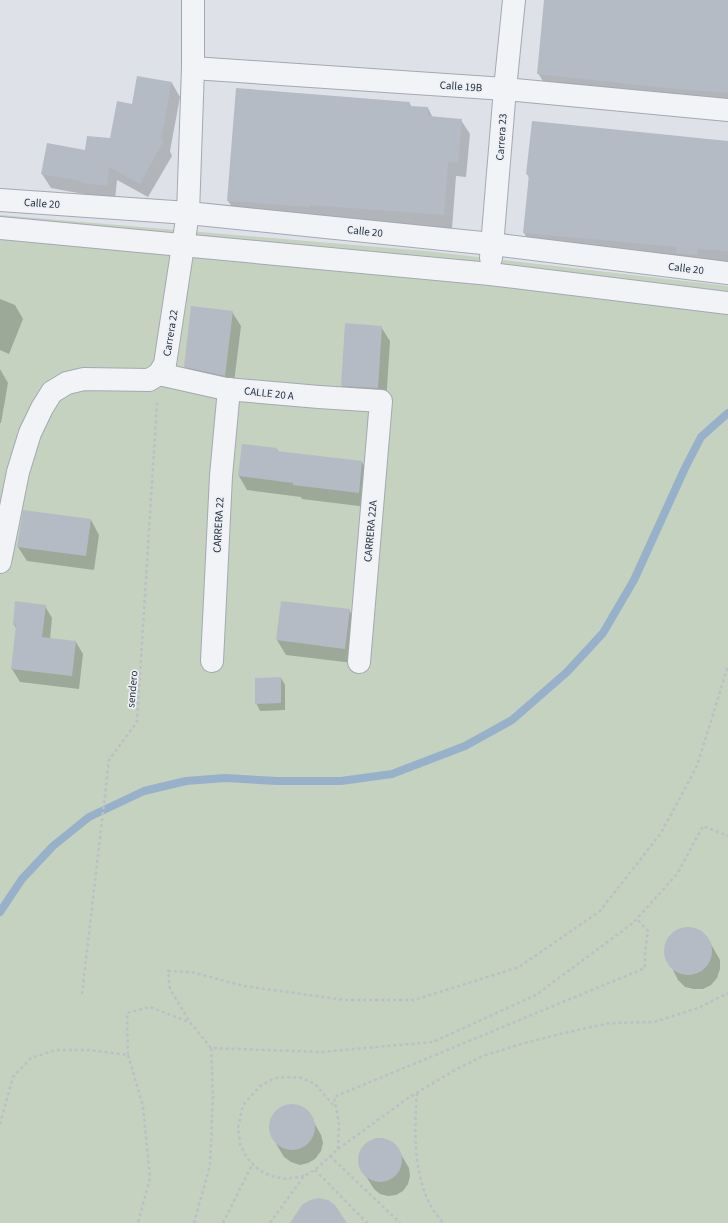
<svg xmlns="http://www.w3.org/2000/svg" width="728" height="1223" font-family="'Source Sans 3',sans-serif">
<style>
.green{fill:#c4d2bf}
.shadow{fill:#0003}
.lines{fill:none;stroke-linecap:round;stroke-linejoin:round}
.stream{stroke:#98b1ca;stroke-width:8}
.building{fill:#b5bbc5}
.minor-casing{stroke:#a3a9b2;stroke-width:24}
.path{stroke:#bcc0c6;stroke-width:2.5;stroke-dasharray:3 3;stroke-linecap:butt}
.minor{stroke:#f1f3f6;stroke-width:22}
.labels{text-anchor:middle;stroke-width:3.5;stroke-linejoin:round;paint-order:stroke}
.street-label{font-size:11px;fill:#27303f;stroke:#edf1f6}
</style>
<rect width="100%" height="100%" fill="#dee2e8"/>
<polygon class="green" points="0,215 426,251 728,286 728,1223 0,1223"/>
<g class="shadow">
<polygon points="545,0 728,0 728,107 547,88 538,73"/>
<polygon points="172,83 180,97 170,151 172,156 148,197 117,180 115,200 51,188 42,174 111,139 133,105"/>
<polygon points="409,103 412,107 428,108 433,118 461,120 470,134 466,177 456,176 452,229 237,215 228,201"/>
<polygon points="728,142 728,265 532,247 524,233 529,178 527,174"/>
<polygon points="0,299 15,305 23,319 9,354 0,350"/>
<polygon points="232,312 241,326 233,390 193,381 185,366"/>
<polygon points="381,327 390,341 386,403 350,400 342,386"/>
<polygon points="0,369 8,383 1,423 0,423"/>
<polygon points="277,449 279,453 362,462 370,477 367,507 302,499 301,497 247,490 239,476"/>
<polygon points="91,520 99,535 94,570 27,561 18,547"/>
<polygon points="282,602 349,610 358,625 353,663 286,655 277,640"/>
<polygon points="45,606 52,618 50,639 76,642 83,654 79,689 20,682 12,669 17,630 14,624"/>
<polygon points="281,678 285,685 285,710 260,711 256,703"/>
<polygon points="683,928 692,928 701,931 707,937 720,960 720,969 717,978 711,985 703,989 694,989 685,987 678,980 666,956 665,948 668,939 674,932"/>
<polygon points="293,1105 301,1107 308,1112 321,1135 323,1143 321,1151 315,1159 308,1163 300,1165 291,1162 284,1157 271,1135 269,1126 272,1118 277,1111 284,1106"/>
<polygon points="382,1138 390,1141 396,1146 409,1168 410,1176 408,1184 403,1191 396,1195 388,1196 380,1194 374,1189 360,1167 359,1158 362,1150 367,1144 374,1139"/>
</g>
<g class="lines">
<polyline class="stream" points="0,912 22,879 53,846 89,817 144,791 186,781 225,778 277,781 341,781 392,774 465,746 512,720 567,672 603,633 634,580 685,468 701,437 728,413"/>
</g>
<g class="building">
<polygon points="544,0 728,0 728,93 665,88 537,74"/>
<polygon points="137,76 172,82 161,139 164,140 140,184 109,167 107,186 81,183 81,181 41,174 47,143 85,150 87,136 110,138 117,101 132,104"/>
<polygon points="236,88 410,102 409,106 428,107 428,116 462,119 458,163 448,162 444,215 310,205 310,207 227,201"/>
<polygon points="532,121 728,141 728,251 698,249 697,255 676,253 677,247 523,233 529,175 526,174"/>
<polygon points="191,306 233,311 225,376 184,367"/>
<polygon points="345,323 382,326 378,388 341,386"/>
<polygon points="242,444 277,448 277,451 362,461 359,493 293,485 293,483 238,476"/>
<polygon points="23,510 91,519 86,556 17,547"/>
<polygon points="15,601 46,605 42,637 76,641 72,676 11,669 16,625 13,625"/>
<polygon points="281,601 350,609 345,649 276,640"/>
<polygon points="281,677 281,703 255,704 255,678"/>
<circle cx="688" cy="951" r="24"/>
<circle cx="292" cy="1127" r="23"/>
<circle cx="380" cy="1160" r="22"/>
<polygon points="319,1198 328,1200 335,1205 347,1223 290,1223 302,1205 310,1200"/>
</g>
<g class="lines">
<g class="minor-casing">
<g id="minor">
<polyline points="193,68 505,89 728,110"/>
<polyline points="0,200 188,213 492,244 728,273"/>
<polyline points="0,228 490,274 728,303"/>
<polyline points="491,258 505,89 514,0"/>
<polyline points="159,374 226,389 319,397 381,401 359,662"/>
<polyline points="0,562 18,472 30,433 42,408 52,392 67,383 84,379 149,380 159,374 165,364 188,213 193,68 193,0"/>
<polyline points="212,661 221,476 229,389"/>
</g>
</g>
<g class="path">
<polyline points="82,994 109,760 137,722 157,403"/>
<polyline points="211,1048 190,1022 170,989 168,971 191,972 244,986 345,1000 414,1000 519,967 600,911 661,833 697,766 728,666"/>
<polyline points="128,1055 143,1106 150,1178 138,1223"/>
<path d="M 417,1093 C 414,1129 413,1175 432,1208 C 435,1213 440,1218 443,1223"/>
<polyline points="0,1124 13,1077 31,1058 56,1050 89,1050 128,1055 127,1013 150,1007 189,1022"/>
<polyline points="338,1149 339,1124 334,1097 645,968 645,951 648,931 637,919"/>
<polyline points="330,1156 400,1223"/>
<polyline points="315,1170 367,1223"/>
<polyline points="304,1176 285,1179 271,1176 259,1170 247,1158 240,1144 238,1128 243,1105 260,1086 275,1078 287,1077 302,1078 315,1084 335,1107"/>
<polyline points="194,1223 210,1165 213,1095 211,1048 321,1052 433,1042 536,995 633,923 677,874 703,826 728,836"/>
<polyline points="223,1223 253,1163"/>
<polyline points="270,1223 304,1176 315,1170 338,1149 408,1098 455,1070 483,1056 521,1044 564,1033 610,1023 654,1022 698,1008 728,993"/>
</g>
<use href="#minor" class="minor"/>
</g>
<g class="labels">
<g class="street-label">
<text transform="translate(461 86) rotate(4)" y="4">Calle 19B</text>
<text transform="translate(501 137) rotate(-86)" y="4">Carrera 23</text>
<text transform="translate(42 203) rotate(4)" y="4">Calle 20</text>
<text transform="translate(365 231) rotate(6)" y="4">Calle 20</text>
<text transform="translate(686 268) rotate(7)" y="4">Calle 20</text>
<text transform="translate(170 333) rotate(-81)" y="4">Carrera 22</text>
<text transform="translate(269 393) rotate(6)" y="4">CALLE 20 A</text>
<text transform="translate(218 525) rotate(-87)" y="4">CARRERA 22</text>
<text transform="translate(370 531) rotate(-85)" y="4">CARRERA 22A</text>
<text transform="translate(132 689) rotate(-85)" y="4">sendero</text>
</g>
</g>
</svg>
